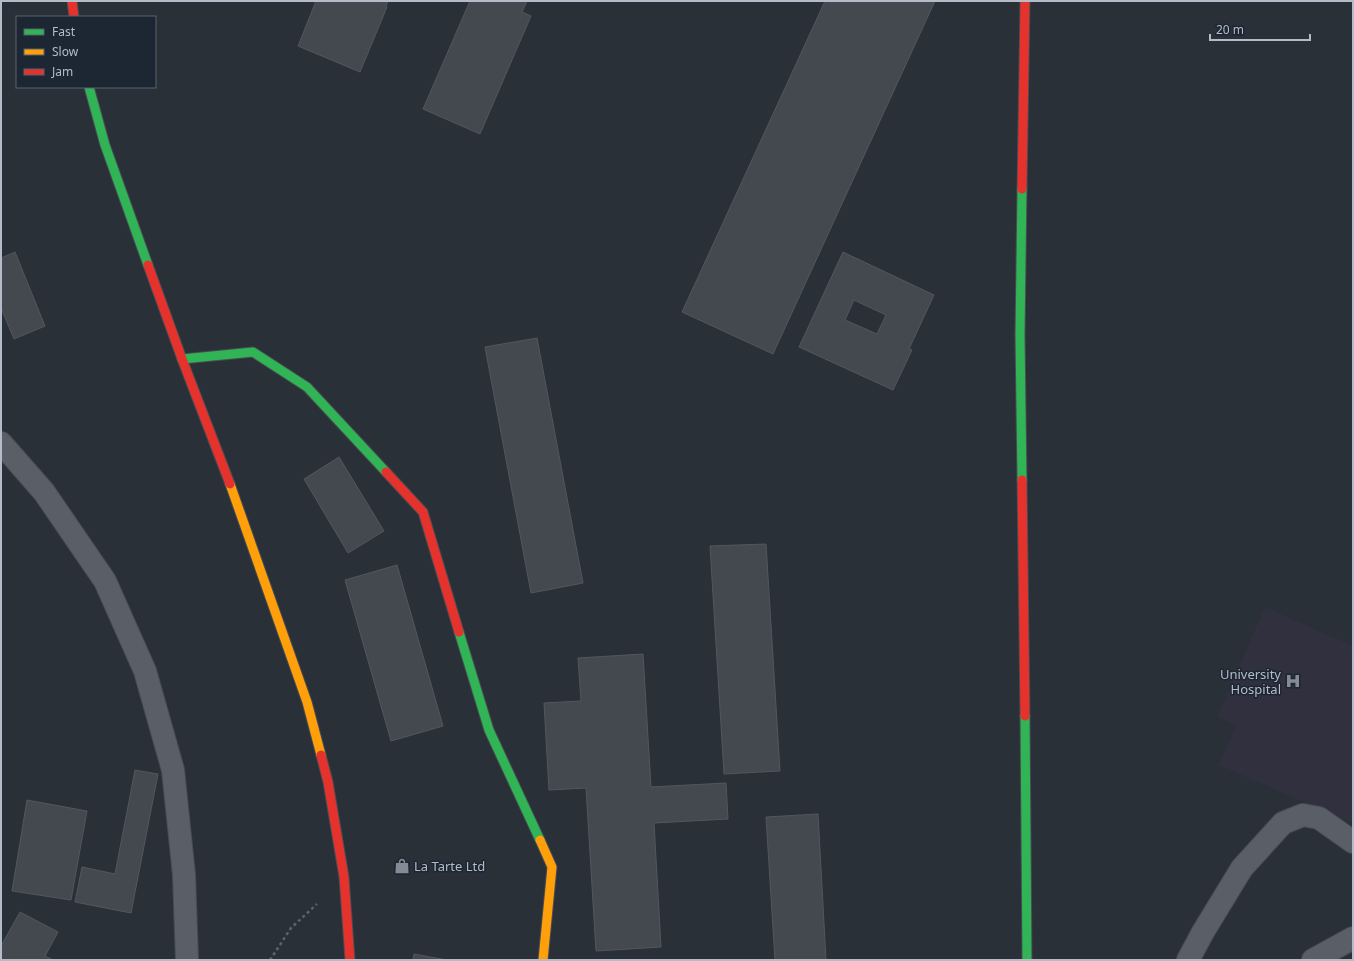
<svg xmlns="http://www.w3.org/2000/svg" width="1354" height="961" font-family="'Noto Sans',sans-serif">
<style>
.medical{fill:#31303e}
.building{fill:#444950;stroke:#52575f;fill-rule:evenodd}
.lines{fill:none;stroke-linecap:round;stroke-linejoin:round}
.street-casing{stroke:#484c53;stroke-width:24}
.fast-casing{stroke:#484c53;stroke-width:11}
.slow-casing{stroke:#484c53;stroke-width:11}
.jam-casing{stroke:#484c53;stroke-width:11}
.path{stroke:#5d636a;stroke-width:2.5;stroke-dasharray:3 3;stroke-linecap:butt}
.street{stroke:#5a5e66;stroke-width:22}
.fast{stroke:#30b455;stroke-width:9}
.slow{stroke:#ff9f0a;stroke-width:9}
.jam{stroke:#e5322d;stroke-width:9}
.labels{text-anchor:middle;stroke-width:3;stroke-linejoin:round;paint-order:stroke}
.poi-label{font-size:13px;fill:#b4bcc9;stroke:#1d2633;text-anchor:end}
</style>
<rect width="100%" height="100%" fill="#2a3038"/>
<polygon class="medical" points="1265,607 1353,646 1353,824 1219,765 1236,725 1217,717"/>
<g class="building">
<polygon points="316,1 388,1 386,6 387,7 360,72 298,46"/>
<polygon points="470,1 527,1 522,12 531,16 480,134 423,109"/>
<polygon points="825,1 935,1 773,354 682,312"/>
<polygon points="15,252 45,326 14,339 1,308 1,258"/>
<path d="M 843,252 L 934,295 L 909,349 L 912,350 L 893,390 L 799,347 ZM 854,300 L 886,315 L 877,334 L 845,320 Z"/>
<polygon points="537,338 583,583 531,593 485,347"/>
<polygon points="339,457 384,531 348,553 304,479"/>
<polygon points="766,544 780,771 724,774 710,546"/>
<polygon points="397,565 443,726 391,741 345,580"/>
<polygon points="643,654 651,787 726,783 728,819 654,823 661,947 596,951 586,788 549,790 544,703 581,701 578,658"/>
<polygon points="135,770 158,774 131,913 75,902 82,867 115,874"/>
<polygon points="27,800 87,811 71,900 12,891"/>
<polygon points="818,814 826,960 775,960 766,817"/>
<polygon points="20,912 58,932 45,956 53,960 1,960 1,946"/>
<polygon points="414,954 447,960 413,960"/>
</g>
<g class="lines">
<g class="street-casing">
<g id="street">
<polyline points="1,443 44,492 105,581 145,671 173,770 184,875 187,960"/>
<polyline points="1188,960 1203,932 1242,868 1283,823 1303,815 1319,818 1353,842"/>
<polyline points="1313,960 1353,938"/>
</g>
</g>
<g class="fast-casing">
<g id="fast">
<polyline points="89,87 105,145 148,265"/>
<polyline points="1022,189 1020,335 1022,480"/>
<polyline points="182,359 253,352 307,387 386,472"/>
<polyline points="459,632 489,730 540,840"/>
<polyline points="1025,716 1027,960"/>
</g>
</g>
<g class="slow-casing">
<g id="slow">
<polyline points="230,484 307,702 321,755"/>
<polyline points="540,840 552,867 543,960"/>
</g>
</g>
<g class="jam-casing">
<g id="jam">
<polyline points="72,1 74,17"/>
<polyline points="1022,189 1025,1"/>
<polyline points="148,265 182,359 230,484"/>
<polyline points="386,472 423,512 459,632"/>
<polyline points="1022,480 1025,716"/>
<polyline points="321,755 328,782 344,877 350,960"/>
</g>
</g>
<polyline class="path" points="270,960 291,928 317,904"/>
<use href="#street" class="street"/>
<use href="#fast" class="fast"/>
<use href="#slow" class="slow"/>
<use href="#jam" class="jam"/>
</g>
<defs>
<g id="hospital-bare" transform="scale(1.2)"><path d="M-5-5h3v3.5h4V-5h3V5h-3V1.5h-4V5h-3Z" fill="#848b96" stroke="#1d2633" stroke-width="2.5" paint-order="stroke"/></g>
<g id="shop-bare" transform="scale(1.2)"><path d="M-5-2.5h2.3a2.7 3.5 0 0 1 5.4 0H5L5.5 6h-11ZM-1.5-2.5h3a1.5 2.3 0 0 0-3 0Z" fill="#848b96" stroke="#1d2633" stroke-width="2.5" paint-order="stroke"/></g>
</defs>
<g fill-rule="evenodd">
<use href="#hospital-bare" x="1293" y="681"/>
<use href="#shop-bare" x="402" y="866"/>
</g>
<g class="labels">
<g class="poi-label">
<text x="1281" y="679">University<tspan x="1281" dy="15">Hospital</tspan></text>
<text x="414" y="871" text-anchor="start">La Tarte Ltd</text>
</g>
</g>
<rect width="1354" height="961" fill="none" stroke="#b4bcc9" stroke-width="4"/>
<rect x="16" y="16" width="140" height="72" fill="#1d2633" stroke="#59626f"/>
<rect x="24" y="29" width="20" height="6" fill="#30b455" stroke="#59626f"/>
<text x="52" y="36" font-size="12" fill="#b4bcc9">Fast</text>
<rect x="24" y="49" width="20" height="6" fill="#ff9f0a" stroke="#59626f"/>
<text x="52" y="56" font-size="12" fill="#b4bcc9">Slow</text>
<rect x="24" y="69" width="20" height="6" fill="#e5322d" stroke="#59626f"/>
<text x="52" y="76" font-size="12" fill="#b4bcc9">Jam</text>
<path d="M1210 34v6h100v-6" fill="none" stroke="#b4bcc9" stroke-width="2"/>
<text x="1216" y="34" font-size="12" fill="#b4bcc9" stroke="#1d2633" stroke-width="3" paint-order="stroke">20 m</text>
</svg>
